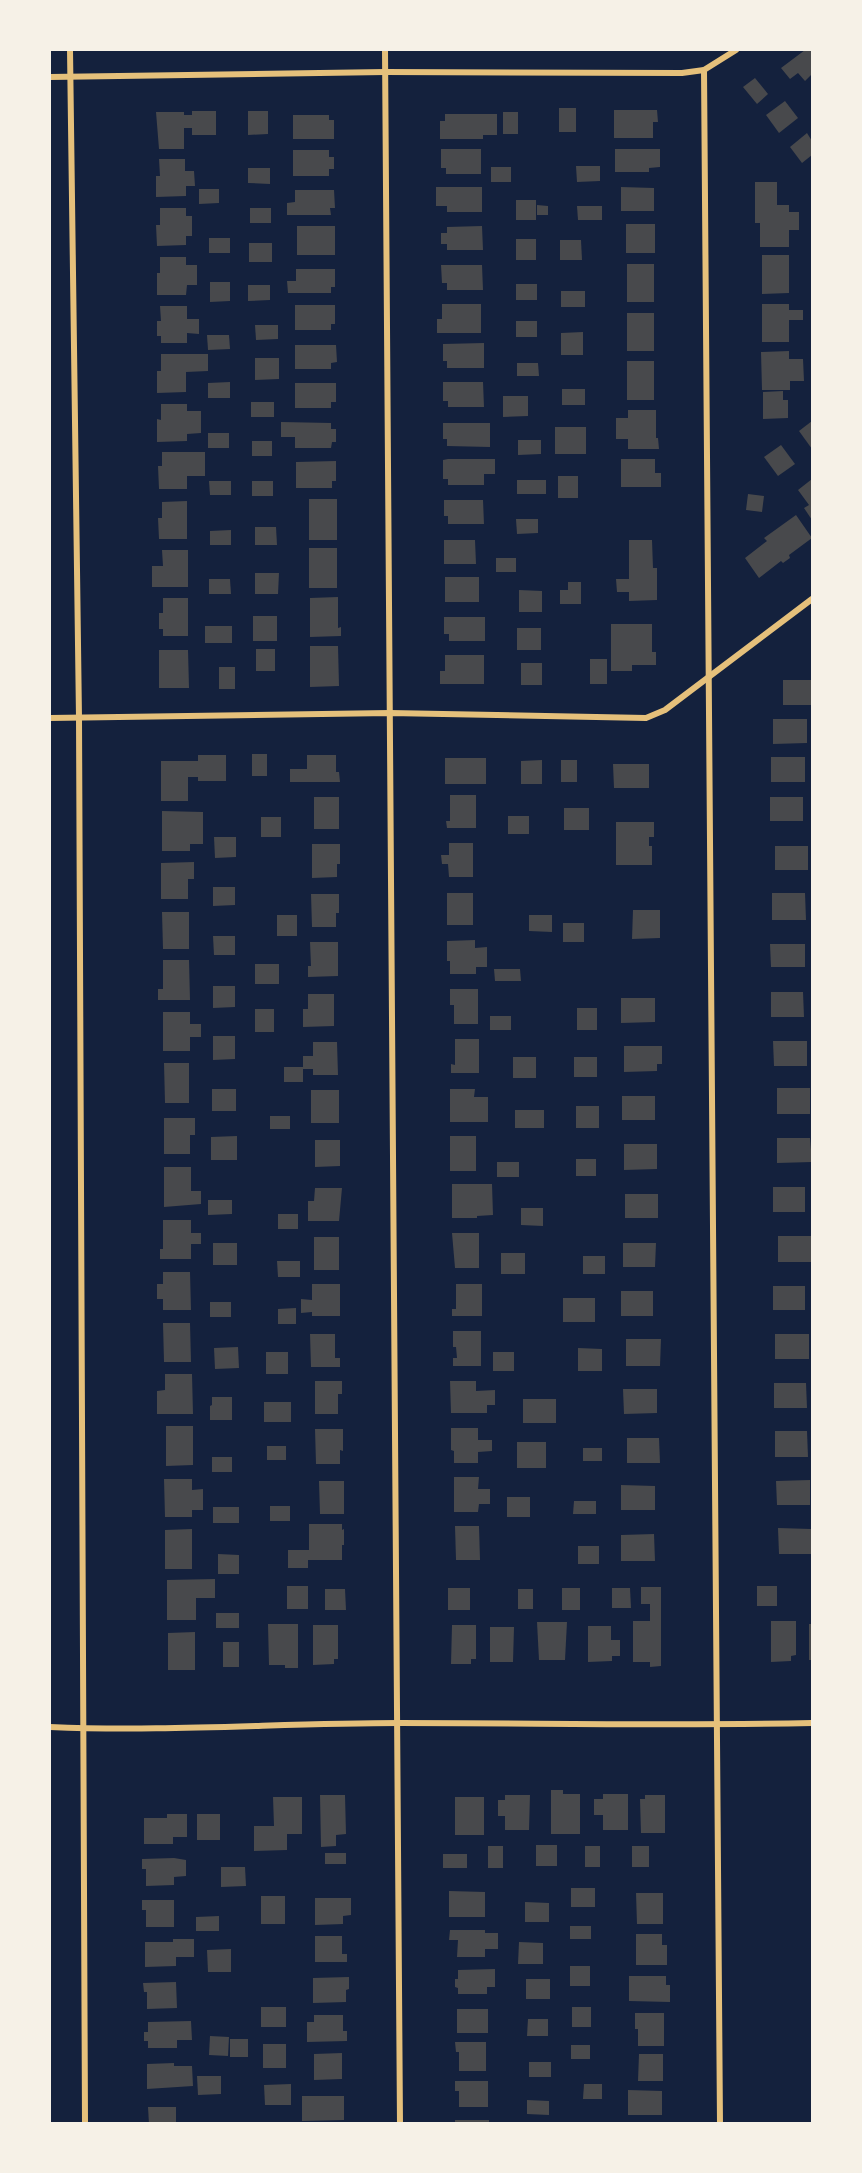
<svg xmlns="http://www.w3.org/2000/svg" width="862" height="2173" font-family="'Exo 2',sans-serif">
<style>
.building{fill:#48494c}
.lines{fill:none;stroke-linecap:round;stroke-linejoin:round}
.minor{stroke:#e5c07b;stroke-width:6}
</style>
<rect width="100%" height="100%" fill="#14213d"/>
<g class="building">
<polygon points="805,50 812,50 812,74 805,81 798,73 790,79 781,68"/>
<polygon points="755,78 768,94 757,104 743,87"/>
<polygon points="785,101 798,118 779,133 766,115"/>
<rect x="559" y="108" width="17" height="24"/>
<polygon points="614,110 657,110 658,122 653,122 653,138 614,138"/>
<polygon points="192,111 216,111 216,135 192,135 192,128 184,128 184,149 159,149 156,112 184,112 184,115 192,115"/>
<polygon points="248,111 268,111 268,134 248,135"/>
<rect x="503" y="112" width="15" height="22"/>
<polygon points="445,114 497,114 497,135 483,135 483,139 440,139 440,121 445,121"/>
<polygon points="293,115 329,115 329,120 334,120 334,139 293,139"/>
<polygon points="807,133 812,141 812,155 802,163 790,147"/>
<polygon points="441,149 481,149 481,174 446,174 446,168 441,168"/>
<polygon points="615,149 660,149 660,167 649,168 649,172 615,172"/>
<polygon points="293,150 329,150 329,157 334,157 334,169 329,169 329,176 293,176"/>
<polygon points="159,159 185,159 185,171 194,171 195,186 186,186 186,196 156,197 156,176 160,176"/>
<polygon points="576,166 600,166 600,181 577,182"/>
<rect x="491" y="167" width="20" height="15"/>
<polygon points="248,168 270,168 270,184 248,183"/>
<polygon points="755,182 777,182 777,205 789,205 789,212 799,212 799,230 789,230 789,247 760,247 760,223 755,223"/>
<polygon points="436,187 482,187 482,212 447,212 447,206 436,206"/>
<polygon points="621,187 654,188 654,211 621,211"/>
<polygon points="199,189 219,189 219,203 199,204"/>
<polygon points="295,190 334,190 335,208 330,208 331,215 287,215 287,203 295,202"/>
<rect x="516" y="200" width="20" height="20"/>
<polygon points="537,205 548,206 548,215 537,215"/>
<polygon points="577,206 602,206 602,220 578,220"/>
<polygon points="160,208 186,208 186,216 192,216 192,236 186,236 186,245 157,246 156,225 160,225"/>
<rect x="250" y="208" width="21" height="15"/>
<rect x="626" y="224" width="29" height="29"/>
<rect x="297" y="226" width="38" height="29"/>
<polygon points="482,226 483,250 447,250 447,244 441,244 441,233 447,233 447,227"/>
<rect x="209" y="238" width="21" height="15"/>
<rect x="516" y="239" width="20" height="21"/>
<polygon points="560,240 581,240 582,260 560,260"/>
<rect x="249" y="243" width="23" height="19"/>
<polygon points="762,255 789,255 789,293 762,294"/>
<polygon points="160,257 186,257 186,265 197,265 197,285 187,285 186,295 157,295 157,273 160,273"/>
<rect x="627" y="264" width="27" height="38"/>
<polygon points="441,265 482,265 483,290 447,290 447,283 442,283"/>
<polygon points="296,269 335,269 335,287 331,287 331,293 288,293 287,281 296,281"/>
<polygon points="210,282 230,282 230,301 210,302"/>
<rect x="516" y="284" width="21" height="16"/>
<polygon points="248,285 270,285 270,300 248,301"/>
<rect x="561" y="291" width="24" height="16"/>
<polygon points="442,304 481,304 481,333 437,333 437,319 442,319"/>
<polygon points="762,304 789,304 789,310 803,310 803,320 789,320 789,342 762,342"/>
<polygon points="295,305 335,305 335,324 331,324 331,330 295,330"/>
<polygon points="160,306 187,306 187,319 199,319 199,334 187,333 187,343 161,343 161,336 157,336 157,321 161,321"/>
<rect x="627" y="313" width="27" height="38"/>
<rect x="516" y="321" width="21" height="16"/>
<polygon points="255,325 278,325 278,339 256,340"/>
<polygon points="583,332 583,355 561,355 561,333"/>
<polygon points="207,335 229,335 230,349 208,350"/>
<polygon points="484,343 484,368 447,368 447,361 443,361 443,344"/>
<polygon points="295,345 336,345 337,362 331,363 331,369 295,369"/>
<polygon points="789,351 789,359 803,359 804,381 790,381 790,390 762,390 761,352"/>
<polygon points="161,354 208,354 208,371 186,372 186,392 157,393 157,371 161,371"/>
<polygon points="255,358 279,358 279,379 255,380"/>
<rect x="627" y="361" width="27" height="39"/>
<polygon points="517,363 538,363 539,376 517,376"/>
<polygon points="230,382 230,398 208,398 208,383"/>
<polygon points="443,382 483,382 484,407 448,407 448,401 443,401"/>
<polygon points="295,383 336,383 336,402 331,402 331,408 295,408"/>
<rect x="562" y="389" width="23" height="16"/>
<polygon points="783,391 783,400 788,400 788,418 763,419 763,392"/>
<polygon points="503,396 528,396 528,416 503,417"/>
<rect x="251" y="402" width="23" height="15"/>
<polygon points="161,404 187,404 187,411 201,411 201,433 187,434 187,441 157,442 157,419 161,420"/>
<polygon points="628,410 656,410 656,438 658,438 659,449 628,449 628,439 616,439 616,418 628,418"/>
<polygon points="812,421 812,449 799,431"/>
<polygon points="281,422 331,423 331,429 336,429 336,442 332,442 331,448 295,448 295,437 281,437"/>
<polygon points="443,423 490,423 490,447 447,446 447,439 443,439"/>
<rect x="555" y="427" width="31" height="27"/>
<rect x="208" y="433" width="21" height="15"/>
<polygon points="518,440 541,440 541,454 518,455"/>
<rect x="252" y="441" width="20" height="15"/>
<polygon points="781,445 795,464 778,476 764,457"/>
<polygon points="162,452 205,452 205,476 187,476 187,489 159,489 158,466 162,466"/>
<polygon points="448,459 495,459 495,474 484,474 484,485 448,485 448,479 443,479 443,460"/>
<polygon points="621,459 655,459 655,473 661,473 661,487 621,487"/>
<polygon points="336,461 336,481 332,481 332,488 296,488 296,462"/>
<rect x="558" y="476" width="20" height="22"/>
<polygon points="812,479 812,520 804,508 809,505 798,490"/>
<rect x="517" y="480" width="29" height="14"/>
<polygon points="209,481 231,481 231,495 210,495"/>
<rect x="252" y="481" width="21" height="15"/>
<polygon points="748,494 764,496 762,512 746,510"/>
<rect x="309" y="499" width="28" height="41"/>
<polygon points="444,500 483,500 484,524 448,524 448,516 444,516"/>
<polygon points="187,501 187,539 159,539 158,518 162,518 162,502"/>
<polygon points="796,515 812,538 789,555 790,558 783,563 781,561 759,578 745,558 767,541 764,538"/>
<polygon points="516,519 538,519 538,533 517,534"/>
<polygon points="255,527 276,527 277,545 255,545"/>
<polygon points="231,530 231,545 210,545 210,531"/>
<polygon points="444,540 475,540 476,564 444,564"/>
<polygon points="629,540 652,540 653,568 657,568 657,600 629,601 629,592 617,592 616,579 629,579"/>
<rect x="309" y="548" width="28" height="40"/>
<polygon points="162,550 188,550 188,587 152,587 152,566 163,566"/>
<rect x="496" y="558" width="20" height="14"/>
<polygon points="255,573 279,573 278,594 255,594"/>
<rect x="445" y="577" width="34" height="25"/>
<polygon points="209,579 230,579 231,594 209,594"/>
<polygon points="568,582 581,582 581,604 560,604 560,590 568,590"/>
<polygon points="519,590 542,591 542,612 519,612"/>
<polygon points="338,597 338,628 341,627 341,636 310,637 310,598"/>
<polygon points="163,598 188,598 188,636 163,636 163,629 159,629 159,613 163,613"/>
<rect x="253" y="616" width="24" height="25"/>
<polygon points="444,617 485,617 485,641 449,641 449,634 444,634"/>
<polygon points="611,624 652,624 652,652 656,652 656,665 632,665 632,671 611,671"/>
<rect x="205" y="626" width="27" height="17"/>
<rect x="517" y="628" width="24" height="22"/>
<polygon points="310,646 338,646 339,686 310,687"/>
<rect x="256" y="649" width="19" height="22"/>
<polygon points="159,650 188,650 189,688 159,688"/>
<polygon points="445,655 484,655 484,684 440,684 440,671 445,671"/>
<rect x="590" y="659" width="17" height="25"/>
<rect x="521" y="663" width="21" height="22"/>
<rect x="219" y="667" width="16" height="22"/>
<rect x="783" y="680" width="29" height="25"/>
<polygon points="773,719 807,719 807,743 773,744"/>
<rect x="252" y="754" width="15" height="22"/>
<polygon points="198,755 226,755 226,781 198,781 198,777 188,777 188,801 161,801 161,761 198,761"/>
<polygon points="307,755 336,755 336,772 339,772 340,782 290,782 290,769 307,769"/>
<rect x="771" y="757" width="34" height="25"/>
<rect x="445" y="758" width="41" height="26"/>
<polygon points="542,760 542,784 521,784 521,761"/>
<rect x="561" y="760" width="16" height="22"/>
<polygon points="613,764 649,764 649,788 614,788"/>
<polygon points="450,795 476,795 476,828 447,828 446,821 450,821"/>
<rect x="314" y="797" width="25" height="32"/>
<rect x="770" y="797" width="33" height="24"/>
<rect x="564" y="808" width="25" height="22"/>
<polygon points="162,811 203,812 203,844 190,844 190,851 162,851"/>
<rect x="508" y="816" width="21" height="18"/>
<rect x="261" y="817" width="20" height="20"/>
<polygon points="616,822 654,822 654,837 649,837 649,846 652,846 652,865 616,865"/>
<polygon points="214,837 236,837 236,857 215,858"/>
<polygon points="449,843 473,843 473,877 449,877 448,864 442,864 441,855 449,855"/>
<polygon points="312,844 340,844 340,864 337,864 337,877 312,878"/>
<rect x="775" y="846" width="33" height="24"/>
<polygon points="194,862 194,879 188,879 188,899 161,899 161,863"/>
<polygon points="213,887 235,887 235,905 213,906"/>
<rect x="447" y="893" width="26" height="32"/>
<polygon points="772,893 805,893 806,920 772,920"/>
<polygon points="311,894 339,894 339,913 336,913 336,927 312,927"/>
<polygon points="633,910 660,910 660,938 632,939"/>
<polygon points="162,912 189,912 189,949 163,949"/>
<rect x="277" y="915" width="20" height="21"/>
<polygon points="529,915 552,915 552,932 529,931"/>
<rect x="563" y="923" width="21" height="19"/>
<polygon points="213,936 235,936 235,955 214,955"/>
<polygon points="475,940 475,948 487,947 487,967 476,967 476,974 450,974 450,961 447,961 447,941"/>
<polygon points="310,942 338,942 338,976 308,977 308,966 311,966"/>
<polygon points="770,944 805,944 805,967 771,967"/>
<polygon points="163,960 189,960 190,1000 158,1000 158,989 163,989"/>
<rect x="255" y="964" width="24" height="20"/>
<polygon points="494,969 520,969 521,981 495,981"/>
<polygon points="213,986 235,986 235,1007 213,1008"/>
<polygon points="450,989 478,989 478,1024 454,1024 454,1005 450,1005"/>
<polygon points="771,992 803,992 804,1017 771,1017"/>
<polygon points="308,994 334,994 334,1026 303,1027 303,1009 308,1009"/>
<polygon points="621,998 655,998 655,1022 621,1023"/>
<rect x="577" y="1008" width="20" height="22"/>
<rect x="255" y="1009" width="19" height="23"/>
<polygon points="163,1012 190,1012 190,1024 201,1024 201,1037 190,1037 190,1051 163,1051"/>
<rect x="490" y="1016" width="21" height="14"/>
<polygon points="213,1036 235,1036 235,1059 213,1060"/>
<polygon points="455,1039 479,1039 479,1073 451,1073 451,1064 455,1065"/>
<polygon points="773,1041 807,1041 807,1066 774,1066"/>
<polygon points="313,1042 337,1042 338,1075 313,1075 313,1069 303,1069 303,1056 313,1056"/>
<polygon points="624,1046 662,1046 662,1064 657,1064 657,1071 624,1072"/>
<rect x="513" y="1057" width="23" height="21"/>
<rect x="574" y="1057" width="23" height="20"/>
<polygon points="164,1063 189,1063 189,1103 165,1103"/>
<rect x="284" y="1067" width="19" height="15"/>
<rect x="777" y="1088" width="33" height="26"/>
<rect x="212" y="1089" width="24" height="22"/>
<polygon points="450,1089 475,1089 474,1097 488,1097 488,1122 450,1122"/>
<rect x="311" y="1090" width="28" height="33"/>
<rect x="622" y="1096" width="33" height="24"/>
<rect x="576" y="1106" width="23" height="22"/>
<rect x="515" y="1110" width="29" height="18"/>
<rect x="270" y="1116" width="20" height="13"/>
<polygon points="164,1118 195,1118 195,1135 190,1135 190,1154 164,1154"/>
<polygon points="237,1136 237,1160 211,1160 211,1137"/>
<rect x="450" y="1136" width="26" height="35"/>
<polygon points="777,1138 810,1138 812,1162 777,1163"/>
<polygon points="315,1140 340,1140 340,1166 315,1167"/>
<polygon points="624,1144 657,1144 657,1169 624,1170"/>
<rect x="576" y="1159" width="20" height="17"/>
<rect x="497" y="1162" width="22" height="15"/>
<polygon points="164,1167 191,1167 191,1191 201,1191 201,1204 164,1207"/>
<polygon points="452,1184 492,1184 493,1215 477,1216 477,1218 452,1218"/>
<rect x="773" y="1187" width="32" height="25"/>
<polygon points="315,1188 342,1188 339,1221 308,1221 308,1201 314,1201"/>
<rect x="625" y="1194" width="33" height="24"/>
<polygon points="208,1200 232,1200 232,1214 208,1215"/>
<polygon points="521,1208 543,1208 543,1226 521,1225"/>
<rect x="278" y="1214" width="20" height="15"/>
<polygon points="163,1220 191,1220 191,1233 201,1233 201,1244 191,1244 191,1259 160,1259 160,1249 163,1249"/>
<polygon points="452,1233 479,1233 479,1268 455,1268"/>
<polygon points="778,1236 811,1236 812,1262 778,1262"/>
<rect x="314" y="1237" width="25" height="33"/>
<rect x="213" y="1243" width="24" height="22"/>
<polygon points="623,1243 656,1243 655,1267 623,1267"/>
<rect x="501" y="1253" width="24" height="21"/>
<rect x="583" y="1256" width="22" height="18"/>
<polygon points="277,1261 300,1261 300,1277 278,1277"/>
<polygon points="163,1272 190,1272 191,1310 163,1310 163,1299 157,1299 157,1284 163,1284"/>
<polygon points="312,1284 340,1284 340,1316 312,1316 312,1312 301,1313 301,1299 312,1300"/>
<polygon points="456,1284 482,1284 482,1316 452,1316 452,1309 456,1309"/>
<rect x="773" y="1286" width="32" height="24"/>
<rect x="621" y="1291" width="32" height="25"/>
<rect x="563" y="1298" width="32" height="24"/>
<rect x="210" y="1302" width="21" height="15"/>
<polygon points="296,1308 296,1324 278,1324 278,1309"/>
<polygon points="163,1323 190,1323 191,1362 164,1362"/>
<polygon points="453,1331 481,1331 481,1366 453,1366 453,1358 457,1358 456,1347 453,1347"/>
<polygon points="310,1334 335,1334 335,1358 340,1358 340,1367 311,1367"/>
<rect x="775" y="1334" width="34" height="25"/>
<polygon points="626,1339 661,1339 660,1366 626,1366"/>
<polygon points="238,1347 239,1368 215,1369 214,1348"/>
<polygon points="578,1348 602,1349 602,1371 578,1371"/>
<rect x="266" y="1352" width="22" height="22"/>
<rect x="493" y="1352" width="21" height="19"/>
<polygon points="165,1374 192,1374 193,1414 157,1414 157,1391 165,1390"/>
<polygon points="315,1381 342,1381 342,1394 338,1394 338,1414 315,1414"/>
<polygon points="450,1381 476,1381 476,1391 495,1390 495,1405 487,1405 487,1413 451,1413"/>
<polygon points="774,1383 806,1383 807,1408 774,1408"/>
<polygon points="623,1389 657,1389 657,1413 624,1414"/>
<polygon points="212,1397 232,1397 232,1420 210,1420 210,1406 212,1405"/>
<rect x="523" y="1399" width="33" height="24"/>
<rect x="264" y="1402" width="27" height="20"/>
<polygon points="166,1426 193,1426 193,1465 166,1466"/>
<polygon points="451,1428 478,1428 478,1440 492,1440 492,1451 478,1452 478,1463 454,1463 454,1451 451,1450"/>
<polygon points="315,1429 343,1429 343,1451 340,1450 340,1464 316,1464"/>
<polygon points="775,1431 807,1431 808,1457 775,1457"/>
<polygon points="627,1438 659,1438 660,1463 627,1463"/>
<rect x="517" y="1442" width="29" height="26"/>
<rect x="267" y="1446" width="19" height="14"/>
<rect x="583" y="1448" width="19" height="13"/>
<rect x="212" y="1457" width="20" height="15"/>
<polygon points="454,1477 479,1477 478,1489 490,1489 490,1504 479,1504 478,1512 454,1512"/>
<polygon points="164,1479 192,1479 192,1490 203,1489 203,1510 192,1510 192,1517 165,1517"/>
<polygon points="810,1480 810,1505 777,1505 776,1481"/>
<polygon points="319,1481 344,1481 344,1514 320,1514"/>
<polygon points="621,1485 655,1486 655,1510 621,1510"/>
<rect x="507" y="1497" width="23" height="20"/>
<polygon points="574,1501 596,1501 596,1514 573,1514"/>
<rect x="270" y="1506" width="20" height="15"/>
<rect x="213" y="1507" width="26" height="16"/>
<polygon points="309,1524 342,1524 342,1530 344,1529 344,1545 342,1545 342,1560 308,1560 308,1568 288,1568 288,1550 309,1550"/>
<polygon points="455,1526 479,1526 480,1560 456,1560"/>
<polygon points="778,1528 811,1529 811,1554 779,1554"/>
<polygon points="192,1529 192,1569 165,1569 165,1530"/>
<polygon points="654,1534 655,1561 621,1561 621,1535"/>
<rect x="578" y="1546" width="21" height="18"/>
<polygon points="218,1554 239,1555 239,1574 218,1574"/>
<polygon points="215,1579 215,1598 196,1598 196,1620 167,1620 167,1580"/>
<rect x="287" y="1586" width="21" height="23"/>
<rect x="757" y="1586" width="20" height="20"/>
<polygon points="641,1587 661,1587 661,1666 650,1667 650,1662 633,1662 633,1621 650,1621 650,1604 641,1604"/>
<rect x="448" y="1588" width="22" height="22"/>
<rect x="562" y="1588" width="18" height="22"/>
<polygon points="612,1588 630,1588 631,1608 612,1608"/>
<polygon points="325,1589 345,1589 346,1610 325,1610"/>
<rect x="518" y="1589" width="15" height="20"/>
<rect x="216" y="1613" width="23" height="15"/>
<polygon points="771,1621 796,1621 796,1655 791,1656 791,1661 771,1662"/>
<polygon points="537,1622 567,1622 565,1660 539,1660"/>
<polygon points="268,1624 298,1624 298,1668 285,1668 285,1665 269,1665"/>
<rect x="809" y="1624" width="3" height="36"/>
<polygon points="313,1625 338,1625 338,1659 334,1659 334,1664 313,1665"/>
<polygon points="452,1625 476,1625 476,1659 471,1659 471,1664 451,1664"/>
<polygon points="588,1626 611,1626 611,1640 620,1640 620,1656 612,1656 612,1661 588,1662"/>
<polygon points="490,1627 514,1627 513,1662 490,1662"/>
<polygon points="195,1632 195,1670 168,1670 168,1633"/>
<rect x="223" y="1642" width="16" height="25"/>
<polygon points="551,1790 563,1790 563,1794 580,1794 580,1834 551,1834"/>
<polygon points="603,1794 628,1794 628,1830 603,1830 603,1815 594,1815 594,1799 603,1799"/>
<polygon points="320,1795 345,1795 346,1834 336,1835 336,1846 321,1847"/>
<polygon points="505,1795 530,1795 529,1830 505,1830 505,1816 498,1816 498,1800 505,1800"/>
<polygon points="645,1795 665,1795 665,1833 641,1833 640,1799 645,1799"/>
<polygon points="273,1797 302,1797 302,1834 287,1834 287,1850 254,1851 254,1826 274,1826"/>
<rect x="455" y="1797" width="29" height="38"/>
<polygon points="167,1814 187,1814 187,1837 173,1837 173,1844 144,1844 144,1818 167,1818"/>
<rect x="197" y="1814" width="23" height="26"/>
<rect x="536" y="1845" width="21" height="21"/>
<rect x="488" y="1846" width="15" height="22"/>
<rect x="585" y="1846" width="15" height="21"/>
<rect x="632" y="1846" width="17" height="21"/>
<rect x="325" y="1853" width="21" height="11"/>
<rect x="443" y="1854" width="24" height="14"/>
<polygon points="174,1858 186,1860 186,1876 174,1877 174,1885 146,1886 146,1869 142,1869 142,1859"/>
<polygon points="221,1867 245,1867 246,1886 221,1887"/>
<rect x="571" y="1888" width="24" height="19"/>
<polygon points="449,1891 485,1892 485,1917 449,1917"/>
<polygon points="636,1893 663,1893 663,1924 637,1924"/>
<rect x="261" y="1896" width="24" height="28"/>
<polygon points="315,1898 351,1898 351,1915 343,1916 343,1924 315,1925"/>
<polygon points="142,1900 174,1900 174,1927 146,1927 146,1910 142,1910"/>
<polygon points="525,1902 549,1903 549,1922 525,1922"/>
<polygon points="219,1916 219,1931 196,1931 196,1917"/>
<rect x="570" y="1926" width="21" height="13"/>
<polygon points="450,1930 485,1930 485,1933 498,1933 498,1949 485,1949 485,1957 457,1957 458,1940 449,1940"/>
<polygon points="636,1934 662,1934 662,1945 667,1945 667,1965 636,1965"/>
<polygon points="315,1936 342,1936 342,1954 347,1954 347,1962 315,1962"/>
<polygon points="173,1939 194,1939 194,1957 176,1957 176,1966 145,1967 145,1942 173,1942"/>
<polygon points="519,1942 543,1943 543,1964 518,1964"/>
<polygon points="231,1949 231,1972 208,1972 207,1950"/>
<rect x="570" y="1966" width="20" height="20"/>
<polygon points="495,1969 495,1987 487,1987 487,1994 458,1994 458,1988 455,1987 455,1979 458,1979 458,1970"/>
<polygon points="629,1976 666,1976 666,1985 670,1985 670,2002 629,2001"/>
<polygon points="349,1977 349,1989 346,1990 346,2002 313,2003 313,1978"/>
<rect x="526" y="1979" width="24" height="20"/>
<polygon points="176,1982 177,2008 147,2009 147,1992 144,1992 143,1983"/>
<rect x="261" y="2007" width="25" height="20"/>
<rect x="572" y="2007" width="19" height="20"/>
<rect x="457" y="2009" width="31" height="24"/>
<polygon points="635,2013 664,2013 664,2046 638,2046 638,2029 635,2029"/>
<polygon points="314,2015 343,2015 343,2031 347,2031 347,2041 307,2042 307,2022 314,2022"/>
<polygon points="528,2019 548,2019 548,2036 527,2036"/>
<polygon points="191,2021 192,2040 177,2040 177,2048 148,2048 148,2041 144,2041 144,2032 148,2032 148,2022"/>
<polygon points="210,2036 229,2037 228,2056 209,2055"/>
<rect x="230" y="2039" width="18" height="18"/>
<polygon points="455,2042 486,2042 486,2071 459,2071 459,2052 456,2052"/>
<rect x="263" y="2044" width="23" height="24"/>
<rect x="571" y="2045" width="19" height="14"/>
<polygon points="342,2053 342,2079 314,2080 314,2054"/>
<polygon points="639,2054 663,2054 663,2081 638,2081"/>
<rect x="529" y="2062" width="22" height="15"/>
<polygon points="174,2063 174,2066 192,2066 193,2086 147,2089 147,2064"/>
<polygon points="197,2076 221,2076 221,2094 198,2095"/>
<polygon points="455,2081 488,2081 488,2107 459,2107 459,2091 455,2091"/>
<polygon points="291,2084 291,2105 265,2105 264,2085"/>
<polygon points="584,2084 602,2084 602,2099 583,2099"/>
<polygon points="628,2090 662,2091 662,2115 628,2115"/>
<polygon points="302,2096 344,2096 344,2120 302,2121"/>
<polygon points="527,2100 549,2101 549,2115 527,2114"/>
<polygon points="148,2107 176,2107 176,2124 149,2124"/>
<rect x="455" y="2120" width="34" height="4"/>
</g>
<g class="lines">
<g class="minor">
<polyline points="70,50 79,718 85,2124"/>
<polyline points="385,50 400,2124"/>
<polyline points="704,70 720,2124"/>
<polyline points="50,77 385,72 682,73 704,70 736,50"/>
<polyline points="50,718 390,713 646,718 665,710 812,599"/>
<path d="M 50,1727 C 166,1732 283,1723 399,1723 C 537,1723 675,1726 812,1723"/>
</g>
</g>
<rect width="862" height="2173" fill="none" stroke="#f6f1e7" stroke-width="102"/>
</svg>
